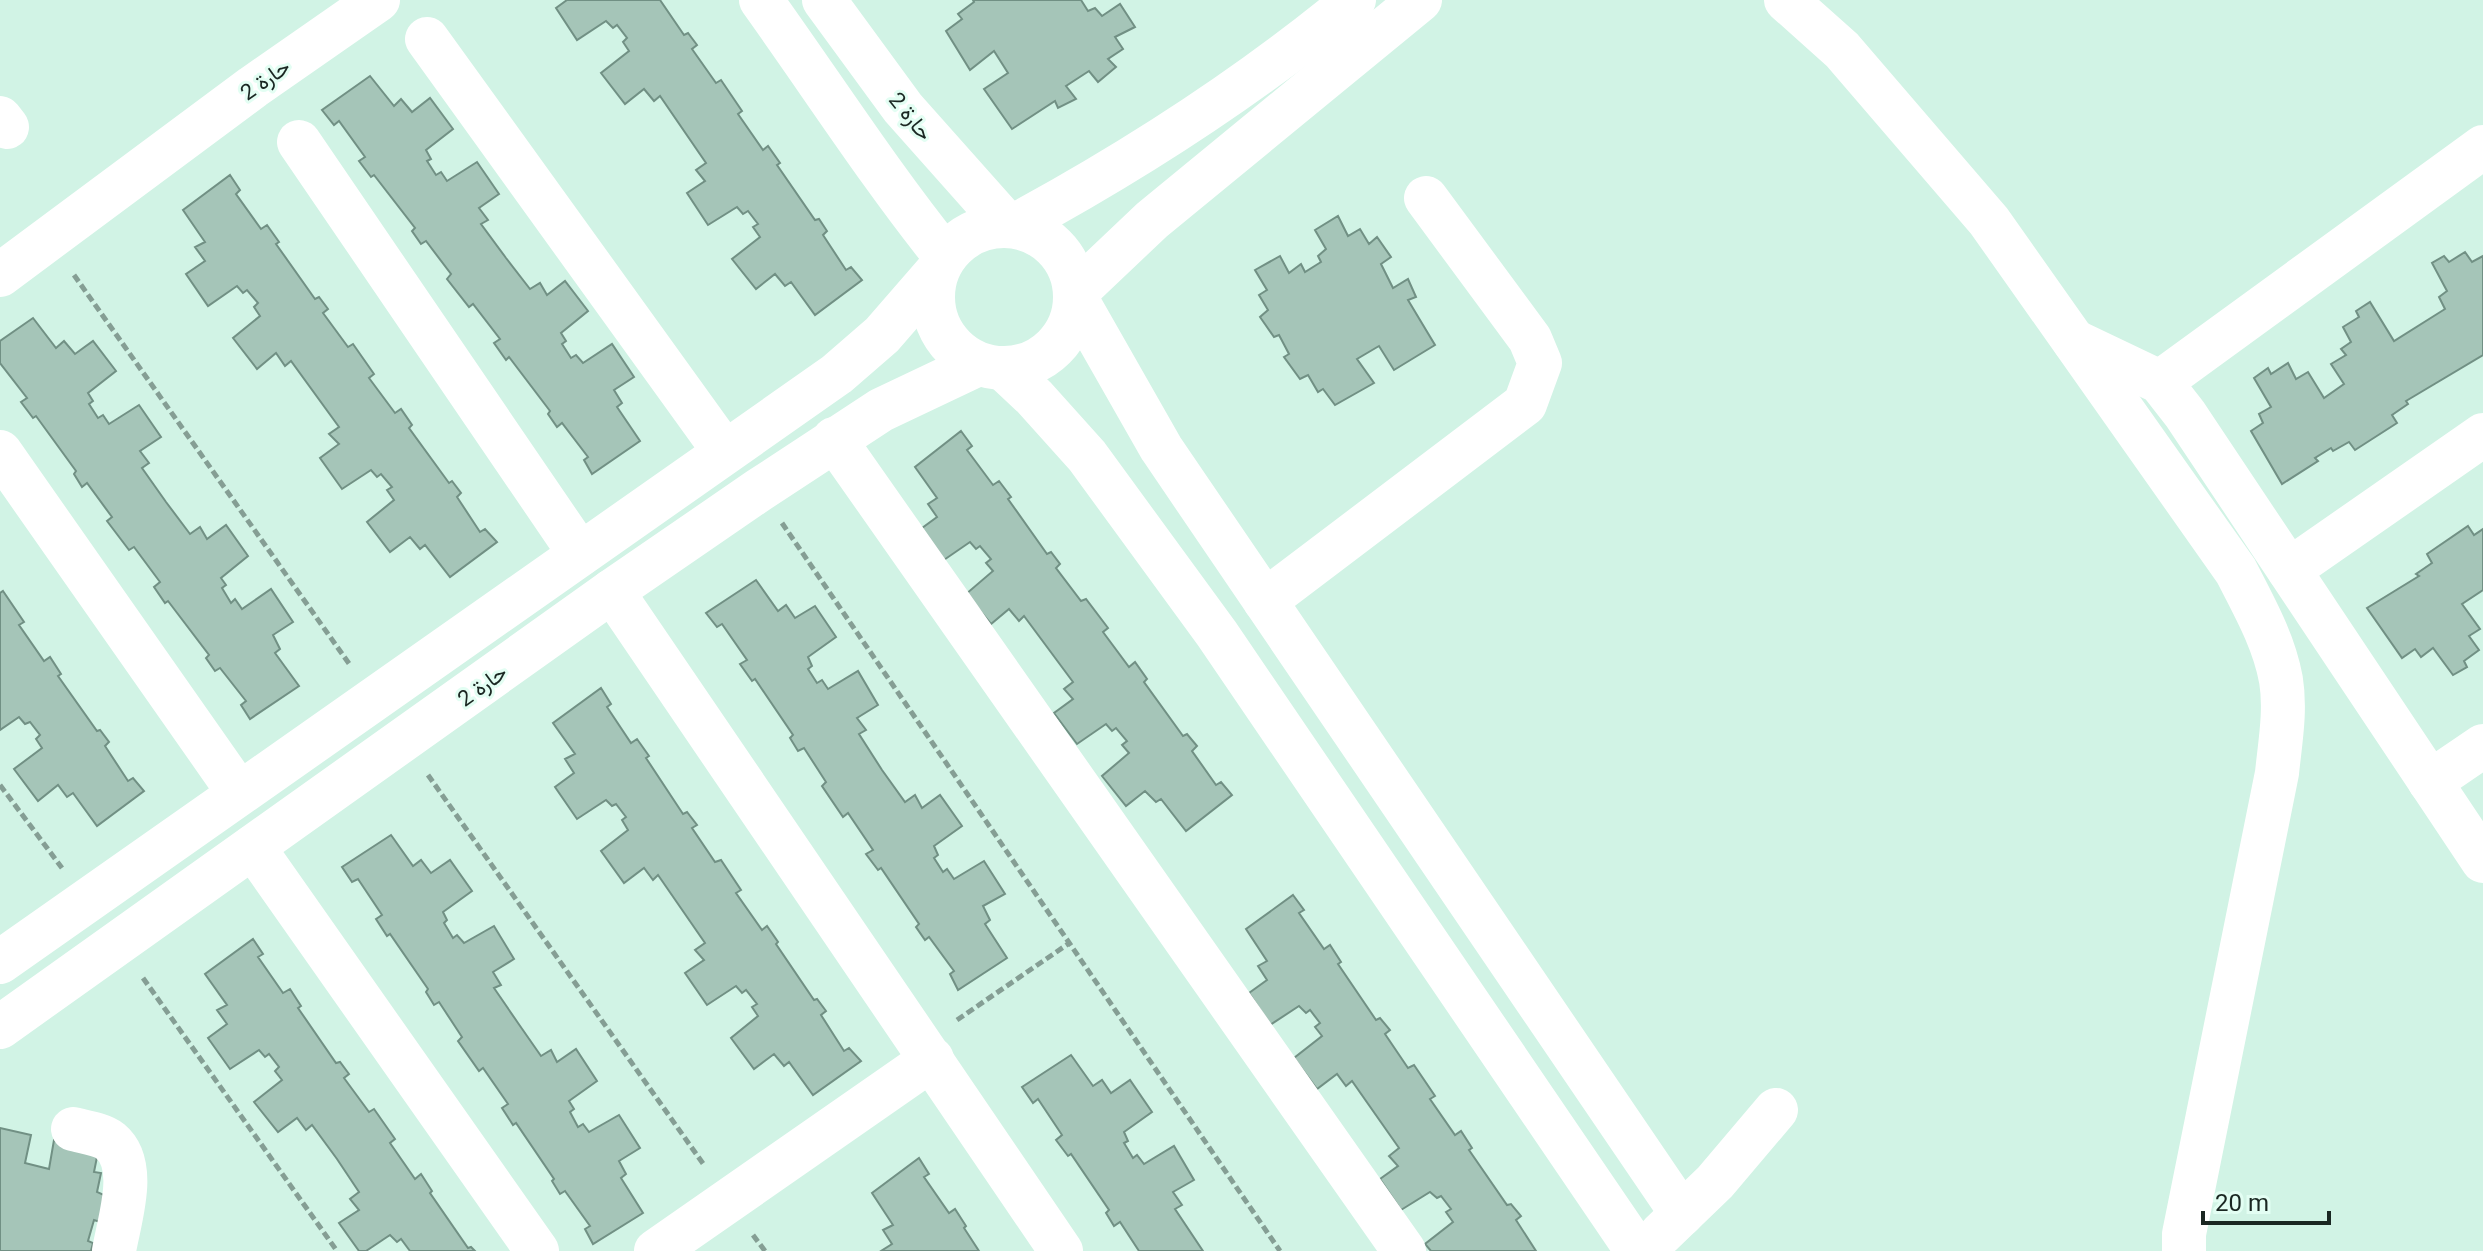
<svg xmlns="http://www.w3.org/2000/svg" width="2483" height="1251" font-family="Roboto,Vazirmatn,sans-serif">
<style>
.building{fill:#a5c5b8;stroke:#719084;stroke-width:2}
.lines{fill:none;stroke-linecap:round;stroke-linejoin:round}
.path{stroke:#859e94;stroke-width:5;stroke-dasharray:8 4;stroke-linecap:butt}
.minor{stroke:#fff;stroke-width:44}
.labels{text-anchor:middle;stroke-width:6;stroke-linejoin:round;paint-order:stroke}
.street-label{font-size:22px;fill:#1a2722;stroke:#e3fef3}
</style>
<rect width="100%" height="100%" fill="#d1f3e5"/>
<g class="building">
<polygon points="567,0 660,0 684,35 688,33 697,45 692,49 716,83 721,80 742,111 738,114 763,150 768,146 780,163 777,165 815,220 819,219 827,231 823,235 846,270 851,267 862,280 815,315 791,282 785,286 775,274 756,289 732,259 760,237 753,227 758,224 748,211 743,214 737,207 708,225 687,193 705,181 696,170 706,163 660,96 654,101 644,89 625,104 601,73 629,51 623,42 627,38 617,25 613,28 606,21 577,40 556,8"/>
<polygon points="973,0 1081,0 1088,11 1095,8 1102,16 1120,4 1135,27 1115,37 1123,49 1108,59 1116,67 1098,82 1089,71 1066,86 1076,99 1058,108 1055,101 1012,129 984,89 1008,73 994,51 970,70 946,31 962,19 958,14 974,2"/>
<polygon points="370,76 394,106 401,99 412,112 430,98 453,129 426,150 431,159 427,161 436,175 441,172 447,181 477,162 499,194 479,208 488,220 481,224 506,258 530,289 540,283 547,295 565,281 588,311 561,333 566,341 562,344 571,358 576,355 583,363 612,344 634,377 614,390 622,403 617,407 640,441 592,474 584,460 588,457 562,423 557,427 548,414 550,411 509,357 506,360 494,343 500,339 473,304 469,307 447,279 451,274 426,241 421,244 412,231 415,228 374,175 371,177 359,161 365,157 339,121 334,125 322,110"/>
<polygon points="230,175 240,190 236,194 261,229 267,225 279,242 276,244 315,299 319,297 328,309 323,313 348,347 353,344 374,374 369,378 395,413 401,409 412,425 409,428 449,483 452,481 461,493 457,497 480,532 485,529 497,542 450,577 425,545 420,549 410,537 390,552 367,522 394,500 387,490 392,487 381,474 377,477 371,470 342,489 320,458 339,444 329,434 339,427 291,361 285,366 276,353 257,369 233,338 260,316 254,307 258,303 247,290 243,293 237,286 208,306 186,274 205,261 195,247 205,242 183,210"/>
<polygon points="1338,216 1348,236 1360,229 1369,244 1377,237 1391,257 1381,264 1393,288 1408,279 1416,297 1408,300 1435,345 1394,370 1379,346 1357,359 1374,383 1335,405 1323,389 1318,392 1308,375 1300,379 1284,357 1289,354 1279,335 1274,337 1260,317 1268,310 1259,295 1267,290 1255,270 1280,256 1289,273 1301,264 1305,272 1321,262 1318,256 1326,249 1315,230"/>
<polygon points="2465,252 2472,262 2483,256 2483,355 2406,401 2408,404 2392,415 2397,423 2355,450 2349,442 2333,451 2331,448 2315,458 2318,461 2282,484 2251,431 2263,423 2259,414 2271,407 2254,378 2268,368 2271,374 2288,363 2296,379 2308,372 2324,398 2344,384 2331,364 2346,355 2341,349 2351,342 2343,327 2359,317 2356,311 2370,302 2394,341 2445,309 2439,297 2447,291 2432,263 2444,256 2449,262"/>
<polygon points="33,318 56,348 64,341 75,354 93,341 116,371 88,393 93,401 89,404 98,418 103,415 109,424 139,405 161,437 140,451 149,463 142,468 166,502 190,534 200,527 207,539 226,525 248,556 221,578 226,585 222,588 231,603 235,599 242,609 271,589 293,622 273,635 280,649 275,653 299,686 250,719 241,705 246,701 220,668 215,671 206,658 209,655 168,601 165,603 154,587 160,582 134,547 129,550 107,521 112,517 87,483 82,487 74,474 76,471 36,416 33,418 21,402 27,398 0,363 0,341"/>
<polygon points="961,431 972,446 967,450 993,485 999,481 1011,497 1008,499 1047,554 1051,552 1060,564 1056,568 1081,601 1086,599 1108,628 1103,632 1129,667 1135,662 1147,679 1144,682 1183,736 1187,734 1197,746 1192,751 1216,785 1221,782 1232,795 1186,831 1161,799 1156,802 1145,791 1126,806 1102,776 1129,753 1122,745 1127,741 1116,728 1112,731 1106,724 1077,744 1054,713 1073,699 1064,689 1073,682 1024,616 1019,621 1009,609 991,624 966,594 993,571 986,563 991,559 980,546 976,549 970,542 941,562 918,531 937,517 928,504 937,498 915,467"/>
<polygon points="2468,526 2474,535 2483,529 2483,590 2462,604 2480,629 2469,636 2479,650 2464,661 2467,667 2453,675 2433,648 2421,657 2415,649 2402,658 2367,608 2419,576 2416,574 2432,563 2427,554"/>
<polygon points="756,580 778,611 786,605 795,618 815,606 836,637 808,657 812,666 808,669 817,683 822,680 828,689 858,671 878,705 857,718 866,730 859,734 882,770 905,802 915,795 922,808 940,795 962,826 934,846 938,855 934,858 943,872 947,869 954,879 984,861 1005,894 983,906 990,920 985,924 1007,958 958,990 950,974 954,971 929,937 925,940 916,927 919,924 881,868 878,870 866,854 873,850 848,813 843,817 822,786 826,782 804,748 798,751 790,738 793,735 755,679 752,681 740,664 747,660 722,624 717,627 706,613"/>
<polygon points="3,591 24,622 19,625 44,661 50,657 61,674 58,676 97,731 100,730 109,742 105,746 128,781 133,778 144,791 97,826 73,793 67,797 58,785 38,801 14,769 42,748 36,739 40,735 30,722 25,724 19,717 0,730 0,593"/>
<polygon points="601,688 611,704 607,707 631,743 637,739 649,756 646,758 683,814 687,812 697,825 692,828 715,862 721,860 741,890 736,893 762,930 767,926 778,942 776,944 814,1000 817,999 826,1011 821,1015 844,1051 849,1048 861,1061 813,1095 789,1062 784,1066 774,1054 754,1069 731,1038 758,1016 752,1007 757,1004 746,990 742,993 736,986 707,1005 685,973 704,960 695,950 705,943 658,875 653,880 644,868 624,883 601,851 628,830 622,820 626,817 616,804 612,806 606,800 577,819 555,787 574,773 565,759 575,754 553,723"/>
<polygon points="391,835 413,866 421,860 431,873 450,860 472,891 443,912 447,920 444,923 453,938 457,935 464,943 494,926 514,959 493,972 501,985 494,988 518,1023 541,1056 551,1050 557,1062 576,1049 597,1081 569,1101 574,1109 570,1112 578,1127 583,1124 589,1132 619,1115 640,1148 619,1161 626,1174 621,1178 643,1213 593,1244 585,1229 590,1226 565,1191 560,1194 552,1181 554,1179 516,1123 513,1125 502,1108 508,1104 483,1068 479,1071 458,1041 462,1037 439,1002 434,1005 426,992 428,989 390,934 387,936 376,919 382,915 358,879 352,882 342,867"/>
<polygon points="1293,895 1304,910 1299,913 1324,949 1330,945 1341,962 1338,964 1376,1020 1380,1018 1390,1030 1385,1034 1408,1068 1414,1065 1435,1096 1430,1099 1455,1135 1461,1131 1472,1148 1469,1150 1507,1205 1511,1204 1521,1216 1516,1220 1536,1251 1431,1251 1425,1244 1453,1222 1446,1212 1451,1209 1441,1196 1437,1198 1430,1192 1401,1210 1380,1179 1398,1166 1389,1156 1399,1148 1352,1081 1346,1086 1337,1074 1317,1089 1294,1058 1322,1036 1315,1027 1320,1023 1310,1010 1306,1013 1299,1006 1270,1025 1249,993 1267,980 1258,966 1267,961 1246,929"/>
<polygon points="253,939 263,954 258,957 283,993 290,989 301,1006 298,1008 336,1063 340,1062 349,1074 344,1078 369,1112 374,1109 395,1139 390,1143 415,1179 421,1174 432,1191 430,1193 468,1248 471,1247 475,1251 410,1251 401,1239 397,1242 390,1235 366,1251 359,1251 339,1223 359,1210 350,1199 359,1192 337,1159 312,1125 306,1130 297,1118 278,1132 254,1102 282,1080 275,1071 279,1067 269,1054 265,1057 259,1050 230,1069 208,1038 227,1024 217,1010 227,1005 205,974"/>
<polygon points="1071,1055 1093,1086 1102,1080 1111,1093 1130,1080 1152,1112 1124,1132 1128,1141 1124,1143 1133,1158 1137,1155 1144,1164 1174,1146 1194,1180 1173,1192 1182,1205 1175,1209 1203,1251 1139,1251 1120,1222 1114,1226 1106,1213 1109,1210 1071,1154 1068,1156 1056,1140 1062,1135 1038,1099 1033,1103 1022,1087"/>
<polygon points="0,1128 31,1135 25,1163 49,1169 54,1140 98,1152 94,1172 101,1173 97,1192 104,1195 100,1222 94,1220 88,1241 93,1243 91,1251 0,1251"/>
<polygon points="919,1158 929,1174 924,1177 949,1213 955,1209 966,1226 964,1228 979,1251 881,1251 892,1244 883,1230 893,1225 872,1193"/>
</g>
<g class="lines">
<g class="path">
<polyline points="74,275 350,665"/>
<polyline points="782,523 1280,1251"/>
<polyline points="428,775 704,1165"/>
<polyline points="0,785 62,868"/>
<polyline points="143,978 337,1251"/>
<polyline points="957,1020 1068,944"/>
<polyline points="753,1235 765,1251"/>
</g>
<g class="minor">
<path d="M 761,0 C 822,85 879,174 945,256"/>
<polyline points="824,0 903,108 1007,225"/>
<path d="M 1786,0 L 1842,50 L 1989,221 L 2236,571 C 2254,606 2274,641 2281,680 C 2286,711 2280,743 2277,773 L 2184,1234 L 2184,1251"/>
<polyline points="427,39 724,451"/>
<polyline points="0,118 7,127"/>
<polyline points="299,142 580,554"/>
<circle cx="1004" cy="297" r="71"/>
<path d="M 1014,226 C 1134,161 1249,87 1354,0"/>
<polyline points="0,275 253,87 378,0"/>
<polyline points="1075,293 1152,220 1420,0"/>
<polyline points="1075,297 1161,448 1682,1214"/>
<polyline points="2074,341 2160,382 2185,414 2483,861"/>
<polyline points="1004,369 1034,397 1087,456 1217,634 1637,1251"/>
<polyline points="2160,382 2483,147"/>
<polyline points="834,439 1404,1251"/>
<polyline points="0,452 239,793"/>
<polyline points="2289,570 2483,435"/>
<polyline points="612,591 1061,1251"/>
<polyline points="1265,601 1525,404 1540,363 1530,339 1426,198"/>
<polyline points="2430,782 2483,746"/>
<polyline points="253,847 537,1251"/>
<polyline points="0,962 837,374 882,335 935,274"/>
<polyline points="0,1027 612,591 759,490 881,410 978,364"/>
<path d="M 73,1129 C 84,1132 101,1134 110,1141 C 139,1165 119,1220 114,1251"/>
<polyline points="1661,1234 1715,1182 1776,1110"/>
<polyline points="656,1251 932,1059"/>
</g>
</g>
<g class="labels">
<g class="street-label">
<text transform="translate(265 79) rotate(-35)" y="8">حارة 2</text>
<text transform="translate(911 116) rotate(51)" y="8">حارة 2</text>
<text transform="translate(482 685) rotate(-36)" y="8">حارة 2</text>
</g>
</g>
<path d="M2203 1211v12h126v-12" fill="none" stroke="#1a2722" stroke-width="4"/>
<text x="2215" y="1211" font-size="24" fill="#1a2722" stroke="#e3fef3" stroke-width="6" paint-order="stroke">20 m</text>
</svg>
